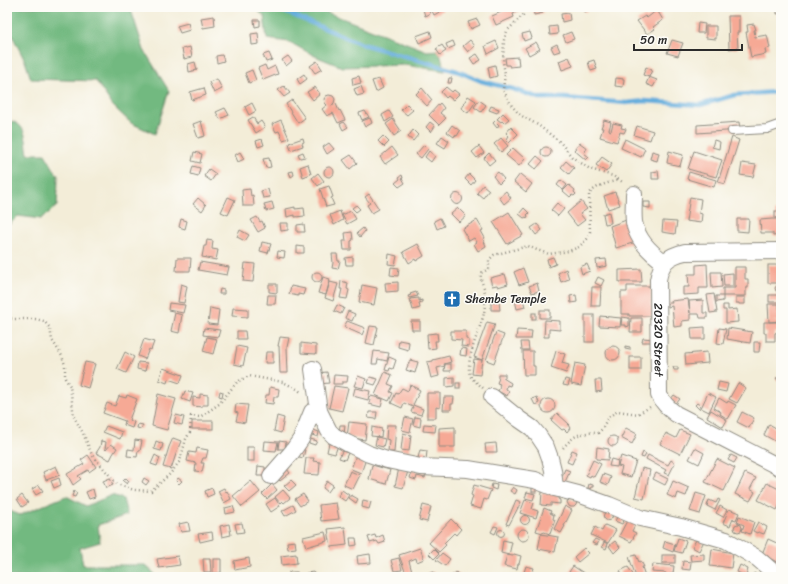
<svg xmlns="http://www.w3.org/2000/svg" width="788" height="584" font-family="Sriracha,sans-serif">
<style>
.forest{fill:#72b980;stroke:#4e7256}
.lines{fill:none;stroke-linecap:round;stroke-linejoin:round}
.stream{stroke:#66aedd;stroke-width:4.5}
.building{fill:#f6a995}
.service-casing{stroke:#8f8c82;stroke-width:10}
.minor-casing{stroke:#8f8c82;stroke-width:18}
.path{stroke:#8f8c82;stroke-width:2.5;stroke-dasharray:1 3;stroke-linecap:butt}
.service{stroke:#fff;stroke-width:8}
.minor{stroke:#fff;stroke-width:16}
.labels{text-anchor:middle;stroke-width:3;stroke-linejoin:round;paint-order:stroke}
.poi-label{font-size:12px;fill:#2b2b2b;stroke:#fdfcf7;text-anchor:start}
.street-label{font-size:12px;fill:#2b2b2b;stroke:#fdfcf7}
</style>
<rect width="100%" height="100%" fill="#fdfcf7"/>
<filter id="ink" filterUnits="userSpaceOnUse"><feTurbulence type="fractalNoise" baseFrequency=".025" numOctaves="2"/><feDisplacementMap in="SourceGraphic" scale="8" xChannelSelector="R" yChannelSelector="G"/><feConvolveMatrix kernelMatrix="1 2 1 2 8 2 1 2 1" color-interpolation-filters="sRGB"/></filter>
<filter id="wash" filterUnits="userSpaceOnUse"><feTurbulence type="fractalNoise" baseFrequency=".012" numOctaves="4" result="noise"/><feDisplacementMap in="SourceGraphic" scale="16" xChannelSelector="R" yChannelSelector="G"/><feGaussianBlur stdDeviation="0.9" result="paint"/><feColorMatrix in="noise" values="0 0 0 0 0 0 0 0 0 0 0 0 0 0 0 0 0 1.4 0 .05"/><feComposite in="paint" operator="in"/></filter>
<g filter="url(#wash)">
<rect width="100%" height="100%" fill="#f3edd8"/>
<g class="forest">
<polygon points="7,7 130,7 144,50 169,91 155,134 131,123 113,106 96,81 31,79 25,61 7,25"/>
<polygon points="254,7 313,7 427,51 439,50 445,71 404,65 342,67 315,56 289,42 267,39 264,16"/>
<path d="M 7,121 C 27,122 25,138 28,154 L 45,154 L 58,176 L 57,206 L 41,219 L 18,216 L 7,227 Z"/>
<polygon points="112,495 123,499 127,515 98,525 100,542 80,548 83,565 145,565 158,577 7,577 7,510 20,515 66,496 86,506"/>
</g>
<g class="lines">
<polyline class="stream" points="273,7 362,44 457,71 481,81 513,89 540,98 564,98 626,103 645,101 700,105 735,95 776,92 781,90"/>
</g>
<g id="blocks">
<g class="building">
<polygon points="428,7 430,14 425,16 423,9"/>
<polygon points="430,7 441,7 443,10 434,15"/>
<polygon points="510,7 520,7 521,10 513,14 514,17 496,25 492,16 510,8"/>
<polygon points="533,7 541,7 543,13 534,15"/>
<polygon points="582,7 593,7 585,12"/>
<polygon points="777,7 781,7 781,13 777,14"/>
<polygon points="657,10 663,20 653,27 655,29 647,34 637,21 645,16 647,18"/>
<polygon points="569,13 570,20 562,22 561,14"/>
<polygon points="214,16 215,26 203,28 201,18"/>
<polygon points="728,16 739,16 739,32 737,32 738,48 729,49"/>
<polygon points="477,19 480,25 471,29 468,22"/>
<polygon points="254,20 260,20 260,26 255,27"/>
<polygon points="188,23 190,30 180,33 177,26"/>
<polygon points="698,23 705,24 704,33 697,33"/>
<polygon points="754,24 756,30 754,30 755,37 767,35 770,48 765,49 766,54 751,57 746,32 748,32 747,25"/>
<polygon points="557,26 558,34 550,35 549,27"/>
<polygon points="706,26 716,26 716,39 706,38"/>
<polygon points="430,31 432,37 419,43 416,36"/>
<polygon points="530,32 532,38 524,41 522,34"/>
<polygon points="571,32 574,39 566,42 563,35"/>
<polygon points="258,33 259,44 252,45 251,34"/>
<polygon points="470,40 475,46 468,52 463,46"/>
<polygon points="672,40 683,43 678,56 667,53"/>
<polygon points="453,41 455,46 448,49 446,44"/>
<polygon points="496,41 499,48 488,54 485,46"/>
<polygon points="536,42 540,49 529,55 525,48"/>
<polygon points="557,44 560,51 554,53 551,47"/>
<polygon points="442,45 446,51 440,55 436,49"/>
<polygon points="190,47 192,57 184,59 182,49"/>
<polygon points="269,53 272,60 266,62 263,55"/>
<polygon points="477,54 481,60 474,64 470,58"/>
<polygon points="222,55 224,61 217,63 216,56"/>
<polygon points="288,56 292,61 286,66 282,60"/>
<polygon points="518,57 519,66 510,67 509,65 506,65 505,58"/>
<polygon points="569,57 573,66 562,70 559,61"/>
<polygon points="594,60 597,69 591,71 588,62"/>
<polygon points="317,61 322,69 315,73 310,66"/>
<polygon points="195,62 197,70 189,72 188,64"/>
<polygon points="265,65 267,70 275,66 278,74 263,80 258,68"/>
<polygon points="495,65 497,76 490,78 488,67"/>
<polygon points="646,67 652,70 649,77 643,75"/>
<polygon points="252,70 256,80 249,83 245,73"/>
<polygon points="304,74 307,79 300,84 297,79"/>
<polygon points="359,76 361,83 353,85 352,78"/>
<polygon points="649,77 657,80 653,87 646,84"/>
<polygon points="449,78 452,78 451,83 448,83"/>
<polygon points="616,78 624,79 623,87 615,86"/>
<polygon points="217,79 222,89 214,93 209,82"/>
<polygon points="379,79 383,88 376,92 372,81"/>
<polygon points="284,86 290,93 284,97 278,90"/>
<polygon points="361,86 364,94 357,96 354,89"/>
<polygon points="315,87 320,94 313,100 307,92"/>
<polygon points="446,87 452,92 454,90 459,94 453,100 448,96 446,98 441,92"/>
<polygon points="204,88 206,95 192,100 190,92"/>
<polygon points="422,88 432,100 427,106 416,94"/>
<polygon points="329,95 333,96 335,99 334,103 331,106 336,104 339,111 340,110 345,120 338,123 333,113 327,116 322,109 327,105 325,103 324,99 326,96"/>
<polygon points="468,96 476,101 468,113 461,108"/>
<polygon points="292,100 305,118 298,123 286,104"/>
<polygon points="479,100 486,105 481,112 474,107"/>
<polygon points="252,103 256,111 249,115 245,107"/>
<polygon points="440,103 444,108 440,113 446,118 439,125 429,115"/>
<polygon points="407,104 413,110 407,115 401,110"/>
<polygon points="491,106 499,109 497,113 489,110"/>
<polygon points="225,108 229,115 220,119 216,112"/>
<polygon points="365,111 369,117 362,120 359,113"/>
<polygon points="389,111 393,117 385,122 382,115"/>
<polygon points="503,113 509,119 504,123 502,121 501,122 497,119"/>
<polygon points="253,117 257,124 261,121 265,127 256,133 248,120"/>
<polygon points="370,118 372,123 365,127 362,121"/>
<polygon points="393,119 401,131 394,136 386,124"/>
<polygon points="281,120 289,138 283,140 279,131 276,132 272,124"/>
<polygon points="604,120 611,122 609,130 611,131 613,123 622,125 621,128 626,129 624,133 620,132 617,142 600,137 603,128 601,128"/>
<polygon points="201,121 205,136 198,138 193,124"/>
<polygon points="495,121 499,125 497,128 493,123"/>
<polygon points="344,122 348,127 343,130 340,124"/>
<polygon points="430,122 435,126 431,132 426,127"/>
<polygon points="739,122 740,130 697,133 697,125"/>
<polygon points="452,125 460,131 457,136 455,135 454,137 447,132"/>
<polygon points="637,126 653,131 650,140 634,135"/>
<polygon points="511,127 518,134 509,143 506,140 509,136 506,133"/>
<polygon points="413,130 418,135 413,141 408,137"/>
<polygon points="383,136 389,142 384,147 378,141"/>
<polygon points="442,136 449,141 445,148 437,143"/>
<polygon points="732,137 739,140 725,184 718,182"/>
<polygon points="303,138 304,142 302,143 303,146 291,150 289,143"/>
<polygon points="501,138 508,146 501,152 494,144"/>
<polygon points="262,139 264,145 258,147 256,141"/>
<polygon points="625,139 645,149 641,157 621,148"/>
<polygon points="714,140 720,142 719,149 712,147"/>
<polygon points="329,143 334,149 327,154 323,147"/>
<polygon points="580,143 587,148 584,153 589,157 586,160 574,150"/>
<polygon points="424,145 428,149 421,158 416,154"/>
<polygon points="479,146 484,153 477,158 472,152"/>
<polygon points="392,147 398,155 385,164 380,157"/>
<circle cx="546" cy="152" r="5"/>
<polygon points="513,148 525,159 519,166 506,155"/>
<polygon points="429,151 435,156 431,162 425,157"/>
<polygon points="652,151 659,153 657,161 650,159"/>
<polygon points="669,151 683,155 680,166 667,163"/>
<polygon points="694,151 722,160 716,177 688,169"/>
<polygon points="194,152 202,154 200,163 192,161"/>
<polygon points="240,152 244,159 238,162 235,155"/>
<polygon points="303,152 305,157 300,158 298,154"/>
<polygon points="489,153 495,160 489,165 484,158"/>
<polygon points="351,155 357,163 350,169 343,160"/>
<polygon points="537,156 543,161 536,169 530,164"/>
<polygon points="602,157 612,164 606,172 596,165"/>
<polygon points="269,158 271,167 266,168 263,159"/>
<polygon points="566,161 574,168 569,174 561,167"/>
<polygon points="742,163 756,165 753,177 740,175"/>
<polygon points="308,164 311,174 303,177 300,167"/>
<polygon points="193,166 200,168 198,176 191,174"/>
<circle cx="329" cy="172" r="5"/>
<polygon points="209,169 216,174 211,181 204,176"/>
<polygon points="293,171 294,175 291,177 289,172"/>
<polygon points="658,171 659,179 652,179 652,172"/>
<polygon points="498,172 504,179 499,184 493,176"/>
<polygon points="689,172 716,180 714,187 687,179"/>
<polygon points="318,173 324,181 318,186 312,178"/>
<polygon points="469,174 475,180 471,185 465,179"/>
<polygon points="520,174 532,184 526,192 514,182"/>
<polygon points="402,175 403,178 402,178 405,183 399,187 395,183 400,179 399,177"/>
<polygon points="561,180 567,185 563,190 557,185"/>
<polygon points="483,185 489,190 483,198 477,193"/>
<polygon points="569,185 575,190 574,192 576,194 574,196 572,195 570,197 563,191"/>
<polygon points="329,186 333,197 331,198 334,205 326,207 320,189"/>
<polygon points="250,189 251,196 253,195 254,206 243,206 242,190"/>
<polygon points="268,189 270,197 263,198 261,191"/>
<polygon points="506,191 511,198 504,204 499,197"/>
<polygon points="615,192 620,205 608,209 604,196"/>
<circle cx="457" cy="199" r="5.5"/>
<polygon points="369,194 379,209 372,213 367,205 370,203 365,197"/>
<polygon points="228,197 235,200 228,215 221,212"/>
<polygon points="690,197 701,199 699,213 702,214 701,223 686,221"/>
<polygon points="198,198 206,205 202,211 193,204"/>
<polygon points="581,201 587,209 580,214 585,220 577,226 567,213"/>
<polygon points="272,202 274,209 266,211 264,204"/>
<polygon points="643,202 650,202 650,208 643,207"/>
<polygon points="557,203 564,209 558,216 551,210"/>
<polygon points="356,205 360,209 356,212 352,208"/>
<polygon points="295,207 295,209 304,208 305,216 295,217 295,215 287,217 286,209"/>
<polygon points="458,208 466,216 459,222 451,214"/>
<polygon points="524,208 529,213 527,215 528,216 527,218 526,217 524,218 519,214"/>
<polygon points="340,211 343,220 334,225 330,215"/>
<polygon points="351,211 356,219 347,224 342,215"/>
<rect x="775" y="211" width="6" height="7"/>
<polygon points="509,212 523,235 507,244 493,222"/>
<polygon points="609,212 611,223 605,224 603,214"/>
<polygon points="257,217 260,222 262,221 265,228 258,232 251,220"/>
<polygon points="440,218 444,226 437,229 434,221"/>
<polygon points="181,219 187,221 185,229 179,227"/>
<polygon points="629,219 636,242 616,248 610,226"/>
<polygon points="737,219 749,219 748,232 737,231"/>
<polygon points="772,219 781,219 781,235 773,236 773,233 761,233 760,220"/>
<polygon points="477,220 483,230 481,231 485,238 483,239 486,246 478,251 474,244 477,242 474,238 469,241 462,229"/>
<polygon points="663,221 677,222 675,234 662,232"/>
<polygon points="280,223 288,223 288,230 281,231"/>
<polygon points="304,224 305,232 297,232 297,225"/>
<polygon points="537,224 542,230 536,235 531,228"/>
<polygon points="363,228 365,231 360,237 357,233"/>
<polygon points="240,230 249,235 245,241 237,237"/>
<polygon points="352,232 353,240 351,241 351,250 344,250 343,241 346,241 345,233"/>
<polygon points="207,240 213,241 212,249 218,250 216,260 202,257 204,246 206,246"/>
<polygon points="262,242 271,244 268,253 260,251"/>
<polygon points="418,244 424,256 416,261 415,259 409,263 403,252"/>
<polygon points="297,246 304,247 304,253 297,253"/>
<polygon points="278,251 285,252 284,258 277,257"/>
<polygon points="332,254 337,254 338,261 340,261 338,269 332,268 333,263"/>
<polygon points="389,254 397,256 395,265 388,264"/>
<polygon points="353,257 353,265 346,265 345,258"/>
<polygon points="553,257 556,264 549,267 547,259"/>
<polygon points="177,258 191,258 190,271 176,271"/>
<polygon points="606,259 607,266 597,268 596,260"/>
<polygon points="200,262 229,267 227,275 198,270"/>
<polygon points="245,263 255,264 253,282 243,281"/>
<polygon points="587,264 590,271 582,274 580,267"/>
<polygon points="707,264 708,288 699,288 699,294 683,295 683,287 689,287 688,274 696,274 696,265"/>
<rect x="768" y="265" width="13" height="18"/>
<polygon points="391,267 399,268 398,276 390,275"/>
<polygon points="735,267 745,267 745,279 748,279 748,288 746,288 746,296 723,296 723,288 735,288"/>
<polygon points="523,268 528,282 519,285 514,272"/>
<polygon points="566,269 569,279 561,282 558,273"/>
<polygon points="641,269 642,282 619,282 619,270"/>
<polygon points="711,272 721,272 722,287 712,288"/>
<circle cx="317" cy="277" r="5"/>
<polygon points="733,273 733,286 724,286 723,274"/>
<polygon points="505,274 508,284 498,287 497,285 492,286 490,278"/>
<polygon points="323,277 330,279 326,295 318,293"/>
<polygon points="598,277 604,280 601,286 595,283"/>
<polygon points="341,281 348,283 347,289 349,290 347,299 340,298 342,289 340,289"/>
<polygon points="330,282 338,284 333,301 325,298"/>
<polygon points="398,282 398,291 386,292 385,283"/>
<polygon points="537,283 539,291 532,293 529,286"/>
<polygon points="781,283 781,294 780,294 776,291 775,288 777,285"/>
<polygon points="181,284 187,286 184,303 178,302"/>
<polygon points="269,284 277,284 277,293 269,292"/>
<polygon points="362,285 377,288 374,305 359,302"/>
<polygon points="291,286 305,289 303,295 298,294 298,296 289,294"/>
<polygon points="627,286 651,286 652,316 629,316 629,314 621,314 621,292 627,292"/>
<polygon points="592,287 601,287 600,306 591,306"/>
<polygon points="220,289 224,290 224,294 219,294"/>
<polygon points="416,292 418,296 409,298 408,296 411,295 410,294"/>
<polygon points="714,294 717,312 710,313 707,295"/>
<polygon points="268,295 276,295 275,304 267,304"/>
<polygon points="576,295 577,302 571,303 570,296"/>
<rect x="769" y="295" width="11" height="7"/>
<polygon points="716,296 723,296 723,301 716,302"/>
<polygon points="736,297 745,297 745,304 739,304 739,303 736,303"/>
<polygon points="419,298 419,301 422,300 422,302 419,303 420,308 413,310 410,299"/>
<polygon points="523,299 525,307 517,309 515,300"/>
<polygon points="688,299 690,313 689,301 703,300 703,313 707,313 707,318 700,318 699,314 690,314 690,320 682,321 682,326 674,327 672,306 668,307 668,303 672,303 671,301"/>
<polygon points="499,302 500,310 491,310 491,303"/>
<polygon points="169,303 185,305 183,313 168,310"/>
<polygon points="768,304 779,304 779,309 780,309 780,321 769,322"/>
<polygon points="337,305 344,308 341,314 334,311"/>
<polygon points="723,305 728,305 728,310 737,309 738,322 726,323 726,310 723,310"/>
<polygon points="210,308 219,310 217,325 208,324"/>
<polygon points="233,308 248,309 248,317 232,316"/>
<rect x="540" y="310" width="10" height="8"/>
<polygon points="348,311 355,314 352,321 345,318"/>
<polygon points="175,313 182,315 179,333 171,331"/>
<rect x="532" y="313" width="4" height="6"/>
<rect x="585" y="315" width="9" height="27"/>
<polygon points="600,316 621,318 620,327 599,326"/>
<polygon points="622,317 629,318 629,326 626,327 626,325 621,325"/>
<polygon points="631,318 642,318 642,332 630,332"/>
<polygon points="545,320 560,321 560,330 549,329 549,337 544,337"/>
<polygon points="347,321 365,328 362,335 344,327"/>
<polygon points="411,321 420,321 420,330 412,330"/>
<polygon points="487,322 495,324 482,360 474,357"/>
<polygon points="764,322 779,322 778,332 775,333 775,341 766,341 766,333 764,333"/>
<polygon points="370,326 378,327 374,345 366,343"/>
<polygon points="705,327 705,339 692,339 691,328"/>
<polygon points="204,328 220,330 218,337 203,335"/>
<polygon points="719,328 726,329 723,344 717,343"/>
<polygon points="728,328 752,332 750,343 727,339"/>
<polygon points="517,330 532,331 531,339 516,339"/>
<polygon points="237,331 245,331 246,339 237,339"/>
<polygon points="451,331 466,331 466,339 469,340 469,347 461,346 462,340 451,339"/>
<polygon points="496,332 504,335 494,363 486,360"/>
<polygon points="437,333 438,341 435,341 436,348 428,349 427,334"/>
<polygon points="207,337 217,339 213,354 203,351"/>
<polygon points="280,337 289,338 287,347 288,373 280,373 279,346 278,346"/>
<polygon points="643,338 653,339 652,342 642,342"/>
<polygon points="144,339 154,342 151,350 149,349 145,359 138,356"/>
<polygon points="399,340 409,342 408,350 398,347"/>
<polygon points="521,342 528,342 529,350 522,350"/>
<polygon points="754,342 760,342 759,352 754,352"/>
<polygon points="301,343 316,345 316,354 301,353"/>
<polygon points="237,346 247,348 243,366 234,364"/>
<polygon points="625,346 630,347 630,350 625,349"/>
<circle cx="613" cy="353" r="7"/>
<polygon points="461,348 467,349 466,356 460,355"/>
<polygon points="374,351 389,353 387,361 378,359 377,364 372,364"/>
<polygon points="523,351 533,351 533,366 535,366 535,375 524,375"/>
<polygon points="556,351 565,354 562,363 569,365 566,373 551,368"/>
<polygon points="125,352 134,357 126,373 117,369"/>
<polygon points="266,352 273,352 273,363 265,363"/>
<polygon points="707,352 708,363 686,365 685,354"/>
<polygon points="449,356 451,362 444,364 445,366 437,368 439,376 431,378 427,362 433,361 433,360"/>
<polygon points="389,357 396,360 393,369 390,368 389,371 385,370"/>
<rect x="630" y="357" width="11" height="13"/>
<polygon points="474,359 482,360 480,375 472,374"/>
<polygon points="410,360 418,362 415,373 406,370"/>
<polygon points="85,362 95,364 88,388 79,385"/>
<polygon points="138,362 147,363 145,371 137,369"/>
<polygon points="575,363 585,365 581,386 571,384"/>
<polygon points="445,364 451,364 451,371 444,371"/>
<polygon points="673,367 678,367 678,370 674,370"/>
<polygon points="163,368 183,375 180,383 168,379 167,383 159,380"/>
<polygon points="327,372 329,383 319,384 318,373"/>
<polygon points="385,372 392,375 388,384 393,386 390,392 393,393 389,401 375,395"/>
<polygon points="498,374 505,374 505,378 503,378 511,383 510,386 507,385 506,389 509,391 507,396 498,391 500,387 499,386 500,384 497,383 499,378 498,378"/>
<polygon points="334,375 348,376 347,382 342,382 342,384 333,384"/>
<polygon points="358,376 366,379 363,388 354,386"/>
<polygon points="780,376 781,380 779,382 776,378"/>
<polygon points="370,377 378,379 375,385 368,383"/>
<polygon points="454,377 454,386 446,387 446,378"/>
<polygon points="565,379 570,380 568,386 563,385"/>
<polygon points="595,380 601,380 602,391 596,392"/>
<polygon points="719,382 728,384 726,392 717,390"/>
<rect x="456" y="383" width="4" height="5"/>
<polygon points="738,383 746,388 737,403 729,399"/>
<polygon points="410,385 420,390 413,405 423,409 421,415 411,412 413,407 404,403 402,408 391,403 396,393 398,394 402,388 408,391"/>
<polygon points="334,386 348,388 342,411 329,408"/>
<polygon points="270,387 279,389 278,397 274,397 273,404 265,403 266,395 269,395"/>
<polygon points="355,388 370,391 368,400 353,396"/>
<polygon points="185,391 193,393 190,402 182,399"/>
<polygon points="220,391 223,392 222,397 219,396"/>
<polygon points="427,393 440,393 440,408 436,407 436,418 427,418"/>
<polygon points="708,393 716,397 709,412 701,408"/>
<polygon points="158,394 176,399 167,430 152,426"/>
<polygon points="200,394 208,395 208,405 202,405 202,407 193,406 193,397 200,398"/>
<polygon points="127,395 137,399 129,420 134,422 132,428 124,425 125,421 103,413 107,403 115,406 119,396 126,398"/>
<polygon points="674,395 680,399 676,404 670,400"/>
<polygon points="371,396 383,399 381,407 369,404"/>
<polygon points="444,397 454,397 453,404 451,404 451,410 443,410"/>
<polygon points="537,397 539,403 535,405 532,399"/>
<polygon points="719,398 727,403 728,401 736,405 728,419 720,414 721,412 714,408"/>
<circle cx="548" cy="406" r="7"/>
<polygon points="697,403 701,406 699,409 695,405"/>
<polygon points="236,404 248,405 245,423 236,421 238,413 235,412"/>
<polygon points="711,410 727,420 723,427 707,417"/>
<polygon points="369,412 377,412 376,419 368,418"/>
<polygon points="742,412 754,418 749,428 737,422"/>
<polygon points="557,413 569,424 568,425 570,428 567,432 564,429 562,430 551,420"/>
<polygon points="176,415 184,417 182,425 174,423"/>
<polygon points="277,416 284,418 281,433 274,431"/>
<polygon points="405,417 413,419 410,432 402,430"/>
<polygon points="415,417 421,418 420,427 413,425"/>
<rect x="192" y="421" width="21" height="8"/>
<polygon points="349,422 367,424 365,440 347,437"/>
<polygon points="138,424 143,425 141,429 137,428"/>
<polygon points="424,424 436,425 435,432 423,431"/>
<polygon points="769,424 781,431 775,441 764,435"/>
<polygon points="340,425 345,425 344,435 339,434"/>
<polygon points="387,425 396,425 394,452 388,452 389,440 386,439"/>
<polygon points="106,426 122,432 120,439 103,432"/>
<polygon points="372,427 382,429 381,437 371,436"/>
<polygon points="455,427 455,447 439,447 439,428"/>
<polygon points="308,428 319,432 318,437 306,433"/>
<polygon points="626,428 637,434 632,444 621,438"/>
<polygon points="680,430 690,434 680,454 660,444 666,433 676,438"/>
<polygon points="403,433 411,435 409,451 401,450"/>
<circle cx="613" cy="441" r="5"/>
<polygon points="304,437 317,441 315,445 303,441"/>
<polygon points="377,437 385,439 383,447 375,445"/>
<polygon points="173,438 181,441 177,451 171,469 163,467 169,447"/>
<polygon points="135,440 142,441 140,451 138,451 137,457 127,456 128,449 134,450"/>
<polygon points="101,441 106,442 105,449 106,450 111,444 117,448 113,454 110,460 96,453 100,447"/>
<polygon points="156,441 163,444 161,451 154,449"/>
<polygon points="265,441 278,442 276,451 264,450"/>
<polygon points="279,441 286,442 285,449 278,449"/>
<polygon points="329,443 338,445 335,454 327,452"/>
<polygon points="496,443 497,452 486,452 485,444"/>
<rect x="247" y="447" width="7" height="14"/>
<polygon points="597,447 609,449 608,460 596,459"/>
<polygon points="197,448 208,450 206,458 203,458 201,463 204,463 202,472 195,471 196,463 187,461 189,452 196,453"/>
<polygon points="299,448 305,450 303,458 296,456"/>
<polygon points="695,448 704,453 699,464 689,459"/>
<polygon points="420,450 427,451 426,460 418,458"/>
<polygon points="572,450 577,452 572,464 567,462"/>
<polygon points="342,451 348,453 345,460 339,458"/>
<polygon points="357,452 367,456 361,473 351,469"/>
<polygon points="643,452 646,454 644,458 641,457"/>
<polygon points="88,455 96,467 89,472 88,470 78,476 81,479 73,485 67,474 84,464 81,460"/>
<polygon points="155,455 160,458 157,466 151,464"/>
<polygon points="648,455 668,465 671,460 675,463 669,475 664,473 666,470 646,459"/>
<polygon points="731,455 737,458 734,463 728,460"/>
<polygon points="621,456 636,461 631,477 620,474 622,467 618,466"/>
<polygon points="306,458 314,458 313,461 320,462 319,475 304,474"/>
<polygon points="611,459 618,461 617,467 609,466"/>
<polygon points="717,459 735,468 724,491 705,482"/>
<polygon points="593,460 601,464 594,477 591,475 590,477 586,475"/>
<polygon points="284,465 290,473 280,481 275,476"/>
<polygon points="372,465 390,470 386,484 369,479"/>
<polygon points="56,466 60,475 46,480 43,472"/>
<polygon points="258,466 265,467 265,476 257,476"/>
<polygon points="399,468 408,471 403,488 395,486"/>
<polygon points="642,468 650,470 644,499 635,497"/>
<polygon points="565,469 570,471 565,482 560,481"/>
<polygon points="412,470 426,473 425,478 417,476 416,480 410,478"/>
<polygon points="350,471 360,475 353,489 344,485"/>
<polygon points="656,473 668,479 665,485 653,479"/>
<polygon points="745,473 756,478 750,489 755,492 750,501 735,494"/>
<polygon points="603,474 611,477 608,485 600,482"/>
<polygon points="59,478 61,485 54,488 51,481"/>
<polygon points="110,478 113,485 106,488 103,481"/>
<polygon points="126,478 129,481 127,484 123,481"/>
<polygon points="144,478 149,481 146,485 142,482"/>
<polygon points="178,478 182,481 179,484 176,481"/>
<polygon points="291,480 296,485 289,491 284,486"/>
<polygon points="251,481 260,492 242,507 233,496"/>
<polygon points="327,481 333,485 328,492 323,488"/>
<polygon points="673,481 689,488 686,496 678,493 676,499 667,495"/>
<polygon points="767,483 781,490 781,502 777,510 758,500"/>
<polygon points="272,484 277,490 267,499 262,494"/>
<polygon points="492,484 497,485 496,490 491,488"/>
<polygon points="589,484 593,485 593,487 591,487 590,489 588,488"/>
<polygon points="39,485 43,491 36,495 32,489"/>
<polygon points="474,485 491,490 487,500 484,499 481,509 470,506 473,496 471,495"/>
<polygon points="513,487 517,490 515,494 510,491"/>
<rect x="532" y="487" width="4" height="5"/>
<polygon points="212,488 214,494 207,497 205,491"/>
<polygon points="224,488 226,492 227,491 231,499 224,503 218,491"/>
<polygon points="93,489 95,497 89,499 86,492"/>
<polygon points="283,490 290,498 284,503 282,501 280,503 275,497"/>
<polygon points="342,490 349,495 345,501 338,496"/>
<polygon points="74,491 77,493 75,497 72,496"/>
<polygon points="527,492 535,494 533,500 525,498"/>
<polygon points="542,492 559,495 558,499 560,500 560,504 551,503 551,506 541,505"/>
<polygon points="696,493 706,496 700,514 690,511"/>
<polygon points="303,494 308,501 300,506 295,499"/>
<polygon points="22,495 28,503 22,507 17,499"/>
<polygon points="351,495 358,499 356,503 349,498"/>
<polygon points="275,498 280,506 271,512 266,504"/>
<polygon points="569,499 577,501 576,505 574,507 571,507 569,506 567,502"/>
<polygon points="718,499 720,500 715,510 707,506 709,500 716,503"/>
<polygon points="363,500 371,502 369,509 362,507"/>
<polygon points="516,500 521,502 509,525 506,524"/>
<polygon points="525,500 534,503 532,509 538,511 536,518 520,513"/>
<polygon points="336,503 339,519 321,521 319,505"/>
<polygon points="293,505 296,510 285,516 282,511"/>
<polygon points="423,505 431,507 427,522 419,520"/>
<polygon points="233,506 235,512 226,514 225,508"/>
<polygon points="565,506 572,510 564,526 565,526 561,533 554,529"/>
<polygon points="720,506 727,510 723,517 716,513"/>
<polygon points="544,508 551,511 550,513 554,515 553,519 555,520 550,534 544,532 543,533 536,531"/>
<polygon points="729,509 739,513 736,520 733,519 730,526 723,523"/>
<circle cx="608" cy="516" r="4.5"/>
<polygon points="618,515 625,519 622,524 615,521"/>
<circle cx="525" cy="520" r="4.5"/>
<polygon points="739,516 754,522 750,534 742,531 744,525 737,522"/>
<polygon points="451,519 461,529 456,535 454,533 444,543 446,545 439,552 429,543"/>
<polygon points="628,519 636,523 632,531 636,533 631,542 619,536"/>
<polygon points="188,522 190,531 181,532 179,524"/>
<polygon points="758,522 767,527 764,534 758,532 757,533 753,531"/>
<polygon points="242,523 244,532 237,533 235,524"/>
<circle cx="738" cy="528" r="4"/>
<polygon points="229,524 231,535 222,537 220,526"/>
<polygon points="605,525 616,530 608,543 591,535 595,527 602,531"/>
<polygon points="494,526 498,527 495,534 491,532"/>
<polygon points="345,527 347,545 331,547 328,529"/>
<circle cx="523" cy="535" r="6"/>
<circle cx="501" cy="533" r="3.5"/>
<polygon points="212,532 213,539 200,542 198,534"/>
<polygon points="325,532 327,541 306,547 303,537"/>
<polygon points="541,534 558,537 555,552 538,549"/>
<polygon points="375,535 376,538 383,535 385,542 379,544 377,541 370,543 368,537"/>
<polygon points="699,535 705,539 699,551 692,547"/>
<polygon points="350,538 356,538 357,545 351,546"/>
<polygon points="678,538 686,541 682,553 674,551"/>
<polygon points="595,539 599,541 597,545 592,543"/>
<polygon points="768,539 781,545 781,554 777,562 771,559 768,556 762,554"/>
<polygon points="503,540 512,542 509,555 501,553"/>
<polygon points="295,541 296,548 288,549 287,542"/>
<polygon points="615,541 620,547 614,553 609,546"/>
<polygon points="665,541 675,544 673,552 663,548"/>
<polygon points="604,542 608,544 606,549 602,547"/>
<polygon points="420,548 424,559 417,562 416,558 409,561 412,572 406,574 399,555"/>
<polygon points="584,548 589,553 578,562 574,557"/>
<polygon points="434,549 439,554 434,559 429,554"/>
<polygon points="712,549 733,553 731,568 718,566 718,567 710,566"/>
<polygon points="442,553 450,559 445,566 436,560"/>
<polygon points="296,554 297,563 282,565 281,556"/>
<polygon points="370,554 371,563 358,564 357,556"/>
<polygon points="514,554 521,556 519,564 518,564 517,569 504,566 507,555 513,556"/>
<polygon points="704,554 704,560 691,561 690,555"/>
<polygon points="636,555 639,562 641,561 644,567 642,567 645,576 642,577 636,577 629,557"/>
<rect x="662" y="555" width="13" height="8"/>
<polygon points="178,556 180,565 159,568 157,559"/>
<polygon points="249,558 250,567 235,570 234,561"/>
<polygon points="399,558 402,570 394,571 391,560"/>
<polygon points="203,559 210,559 211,572 204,572"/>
<rect x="213" y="559" width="8" height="14"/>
<polygon points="683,561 691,562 690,570 682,569"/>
<polygon points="653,564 674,566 673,574 670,574 670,576 666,576 666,573 652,572"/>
<polygon points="740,565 748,569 746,576 737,572"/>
<polygon points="526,566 534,568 531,577 523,575"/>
<polygon points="573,566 585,574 582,577 576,577 569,572"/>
<polygon points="628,567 634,576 632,577 623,577 620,571"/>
<rect x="289" y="572" width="8" height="5"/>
<polygon points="314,572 315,577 306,577 306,573"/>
<polygon points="434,572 434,577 426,577 426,574"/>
<polygon points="456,572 461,577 450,577"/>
<polygon points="754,573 761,577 751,577"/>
<polygon points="319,575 327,576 326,577 318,577"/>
</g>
</g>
</g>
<g filter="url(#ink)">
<use href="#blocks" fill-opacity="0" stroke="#8f8c82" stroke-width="1"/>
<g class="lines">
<g class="service-casing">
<polyline id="service" points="732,131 767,129 781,124"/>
</g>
<g class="minor-casing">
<g id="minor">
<path d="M 634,194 C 634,203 633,213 634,222 C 637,239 651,253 664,262"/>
<path id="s1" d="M 781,251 L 685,252 C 668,256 661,262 658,280 L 659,395 C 663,403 669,409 676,414 L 781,468"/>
<polyline points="313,369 319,411 329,431 334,436 347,443 369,454 387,460 421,467 468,469 535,480 555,488"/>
<polyline points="492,397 519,419 532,428 538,435 546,447 550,458 553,470 555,488 578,494 609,505 640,518 681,527 726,540 757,558 779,577"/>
<polyline points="271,476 292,452 301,439 312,412 319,411"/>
</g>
</g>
<g class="path">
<polyline points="526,7 523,15 507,31 504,40 503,62 505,74 503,90 512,106 520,115 538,125 560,142 572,157 590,169 613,176 624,183"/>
<polyline points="7,318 14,319 35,319 44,321 50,328 52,340 62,356 65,365 65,378 70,386 74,417 83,433 92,455 117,484 134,490 151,491 170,474 180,461 186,439 190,432 191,416 200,417 219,404 237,382 249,376 283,382 297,389 302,393"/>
<path d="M 483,388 C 479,384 474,381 471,377 C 463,363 481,328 484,313 C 485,306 486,295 484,288 C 482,281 480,281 481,273 L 489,269 L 489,260 L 494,255 L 528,246 L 537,250 L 549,254 L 569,251 L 579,247 L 587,239 L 590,232 L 589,194 C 597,185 608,183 619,180"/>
<path d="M 563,448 C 574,435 580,432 598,433 L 602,429 L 608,417 L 618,411 L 638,414 L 650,407"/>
</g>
<use href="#service" class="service"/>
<use href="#minor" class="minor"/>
</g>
</g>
<defs>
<g id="church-square" transform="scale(0.9)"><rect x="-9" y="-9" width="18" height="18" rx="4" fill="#1f6fb2" stroke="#fdfcf7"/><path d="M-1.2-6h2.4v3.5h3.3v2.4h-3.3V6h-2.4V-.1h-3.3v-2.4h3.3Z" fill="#fff"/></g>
</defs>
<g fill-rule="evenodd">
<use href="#church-square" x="452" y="299"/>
</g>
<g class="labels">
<g class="poi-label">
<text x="465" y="303">Shembe Temple</text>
</g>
<g class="street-label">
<text dy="4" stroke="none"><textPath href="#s1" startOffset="198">20320 Street</textPath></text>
</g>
</g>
<rect width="788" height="584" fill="none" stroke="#fdfcf7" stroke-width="24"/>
<path d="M634 44v6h108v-6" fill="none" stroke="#2b2b2b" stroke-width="2"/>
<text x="640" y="44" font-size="12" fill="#2b2b2b" stroke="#fdfcf7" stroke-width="3" paint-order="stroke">50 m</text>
</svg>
